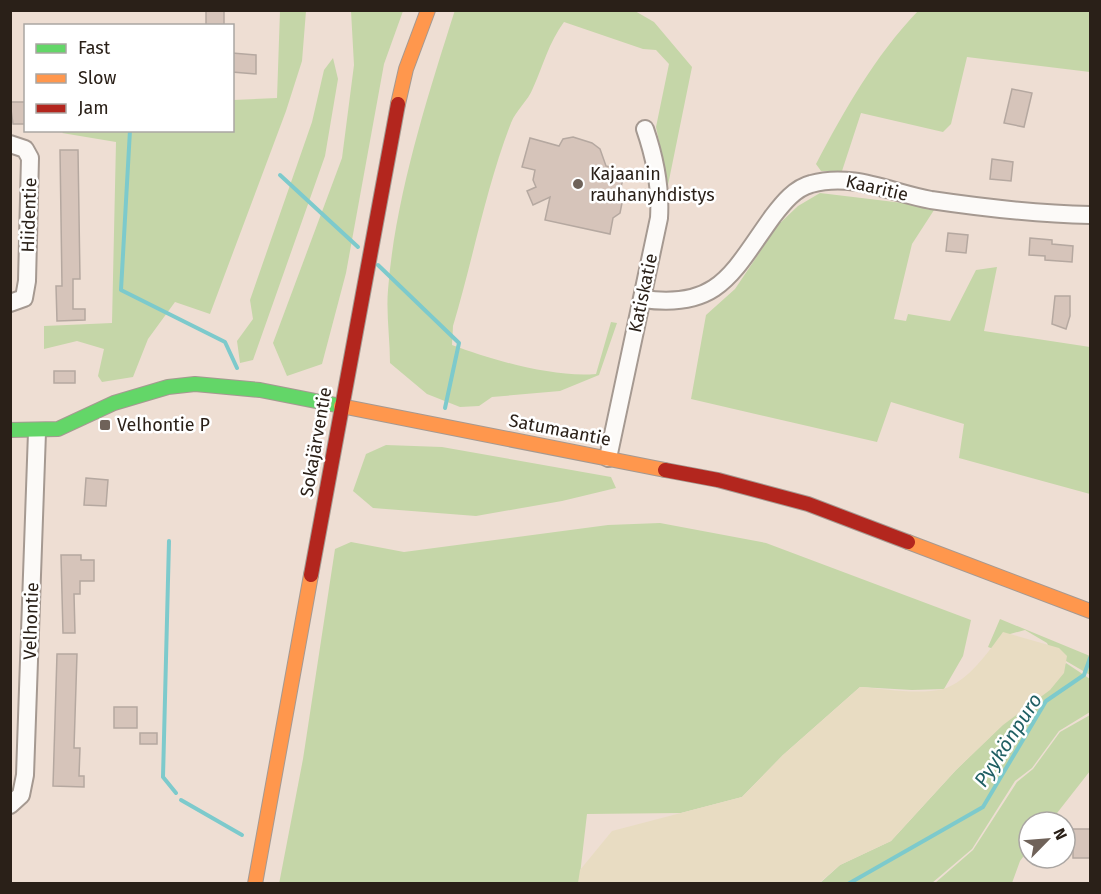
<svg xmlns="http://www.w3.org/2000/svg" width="1101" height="894" font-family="'Fira Sans',sans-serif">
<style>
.green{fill:#c5d6a8}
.sand{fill:#e8dcc2}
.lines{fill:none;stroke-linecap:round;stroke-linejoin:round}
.stream{stroke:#7dcacc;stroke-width:4}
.building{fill:#d6c4ba;stroke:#b5a8a0;stroke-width:1.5}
.street-casing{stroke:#a59991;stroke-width:20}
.fast-casing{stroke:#a59991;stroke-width:16}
.slow-casing{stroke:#a59991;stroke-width:16}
.jam-casing{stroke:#a59991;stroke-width:16}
.street{stroke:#fcfaf8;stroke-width:16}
.fast{stroke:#63d668;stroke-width:14}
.slow{stroke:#ff974d;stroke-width:14}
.jam{stroke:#b3261e;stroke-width:14}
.poi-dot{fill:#6f6259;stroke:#fff;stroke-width:2}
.labels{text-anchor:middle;stroke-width:5;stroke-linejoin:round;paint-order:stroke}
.poi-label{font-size:18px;fill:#2a2018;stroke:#fff;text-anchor:start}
.street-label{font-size:18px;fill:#2a2018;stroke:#fff}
.water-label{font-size:20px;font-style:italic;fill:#1f5f63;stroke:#fff}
</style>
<rect width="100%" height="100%" fill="#eeded3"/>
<g class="green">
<path d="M 455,10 L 635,11 L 654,22 L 692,67 L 668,185 L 656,127 L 669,64 L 656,50 L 643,49 L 564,22 C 549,42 543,66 533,88 C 528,101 516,110 511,123 C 486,188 473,259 453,326 L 452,345 C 492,360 554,378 596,374 L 611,322 L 617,323 L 599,375 L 560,391 L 492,397 L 479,406 L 460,407 L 427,394 L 390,363 C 390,339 386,313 388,290 C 395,198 427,98 455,10 Z"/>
<polygon points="280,11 306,11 302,61 286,111 210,314 175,302 148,339 133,377 102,382 98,376 104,349 77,341 44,349 44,326 112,323 116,142 62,133 65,130 232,130 233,100 277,98"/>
<polygon points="351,11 403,11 384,64 346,273 322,364 287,376 273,343 342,158 354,65"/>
<path d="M 918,11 L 1090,11 L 1090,72 L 967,57 L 951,124 L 943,132 L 861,113 L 842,171 L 821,171 L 816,164 C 845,109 875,56 918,11 Z"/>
<polygon points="333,58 338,79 325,156 253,360 240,363 237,341 253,319 250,300 312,122 324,70"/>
<polygon points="820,193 936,207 912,244 894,319 906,321 908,314 950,321 976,270 997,267 984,331 1090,347 1090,494 959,458 964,424 891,402 877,442 691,399 706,315 735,289 778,225 798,206"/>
<polygon points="386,445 442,447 611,477 616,488 562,501 476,516 373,508 353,491 366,454"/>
<polygon points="660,523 766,543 971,620 963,656 944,689 912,690 860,687 783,755 742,797 681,813 587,814 579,883 279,884 303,759 335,549 351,542 404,552 608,525"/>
<polygon points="1000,619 1090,656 1090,675 1066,661 1055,660 1047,643 1025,630 1010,634 999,651 988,647"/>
<polygon points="1066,663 1090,679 1090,712 1059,731 1032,768 1015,781 972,849 932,883 819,884 840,865 891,841 956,770"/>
<polygon points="1090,715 1090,771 1050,822 1029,822 1029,849 1020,861 1012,883 935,883 973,850 1017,782 1033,769 1060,732"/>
</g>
<path class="sand" d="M 1003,632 L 1059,648 L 1067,656 L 1064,673 L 1050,690 L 1003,725 L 956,770 L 891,841 L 840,865 L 819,883 L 578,883 L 580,870 L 612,831 L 742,797 L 783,755 L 860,687 C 886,689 918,695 943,689 C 968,682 989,651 1003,632 Z"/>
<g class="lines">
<g class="stream">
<polyline points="130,130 121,290 225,342 237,368"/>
<polyline points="280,175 358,247"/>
<polyline points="378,265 459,343 445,408"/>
<polyline points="169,541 163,777 176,793"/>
<polyline points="181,800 242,835"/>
<polyline points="848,884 983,807 1046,701 1084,675 1090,658"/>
</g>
</g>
<g class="building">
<rect x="206" y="10" width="18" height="16"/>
<polygon points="232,53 256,55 256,74 232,72"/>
<polygon points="1012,89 1032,93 1024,127 1004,123"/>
<polygon points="10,102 26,102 26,124 13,124"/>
<polygon points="573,137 592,143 600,149 606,166 625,171 618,199 622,203 620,213 613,218 610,234 545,220 550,197 533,205 527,191 536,187 533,180 535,170 522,167 530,138 559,146 563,139"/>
<polygon points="60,150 78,150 80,279 73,279 73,309 85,309 85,320 57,321 56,286 62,286"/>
<polygon points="992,159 1013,162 1011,181 990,179"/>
<polygon points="948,233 968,235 966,253 946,251"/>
<polygon points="1030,238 1052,240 1052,244 1073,246 1072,262 1045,260 1045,256 1029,255"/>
<polygon points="1055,296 1070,296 1070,316 1066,329 1052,324"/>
<rect x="54" y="371" width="21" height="12"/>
<polygon points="86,478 108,480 106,506 84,505"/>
<polygon points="61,555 81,555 81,560 94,560 94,581 80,581 80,594 74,594 75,633 63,633"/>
<polygon points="57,654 77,654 74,748 80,748 79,776 84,776 84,787 53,786"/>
<rect x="114" y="707" width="23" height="21"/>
<rect x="140" y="733" width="17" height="11"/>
<rect x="1073" y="829" width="17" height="29"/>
</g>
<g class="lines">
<g class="street-casing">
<g id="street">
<polyline points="10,144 25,149 30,158 27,281 24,298 10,303"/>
<path d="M 643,299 C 720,310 733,271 773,216 C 783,203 795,188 811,184 C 853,172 891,193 931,200 C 985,208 1037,214 1090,215"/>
<path d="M 608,458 L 659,218 C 661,186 655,158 645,129"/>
<polyline points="10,805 21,795 25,775 37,432"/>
</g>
</g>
<g class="fast-casing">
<polyline id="fast" points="10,430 58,429 114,403 168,387 195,384 260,390 341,406"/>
</g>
<g class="slow-casing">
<g id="slow">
<polyline points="398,104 406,69 428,10"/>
<polyline points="341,406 665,470"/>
<polyline points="908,542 1090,611"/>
<polyline points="255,884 311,575"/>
</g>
</g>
<g class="jam-casing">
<g id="jam">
<polyline points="665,470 718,480 808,504 908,542"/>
<polyline points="311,575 398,104"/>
</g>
</g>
<use href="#street" class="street"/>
<use href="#fast" class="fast"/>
<use href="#slow" class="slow"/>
<use href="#jam" class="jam"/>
</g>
<g class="poi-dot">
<circle cx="578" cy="184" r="6"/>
<rect x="99" y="419" width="12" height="12" rx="3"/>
</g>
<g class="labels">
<g class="poi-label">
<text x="590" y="180">Kajaanin<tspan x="590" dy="21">rauhanyhdistys</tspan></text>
<text x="117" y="431">Velhontie P</text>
</g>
<g class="street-label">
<text transform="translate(877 188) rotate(13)" y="6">Kaaritie</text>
<text transform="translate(29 215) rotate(-88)" y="6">Hiidentie</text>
<text transform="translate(643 293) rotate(-78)" y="6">Katiskatie</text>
<text transform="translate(560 430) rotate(11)" y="6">Satumaantie</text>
<text transform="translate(316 442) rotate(-80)" y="6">Sokajärventie</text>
<text transform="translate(31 621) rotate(-88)" y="6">Velhontie</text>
</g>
<g class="water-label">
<text transform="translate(1008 740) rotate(-57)" y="7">Pyykönpuro</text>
</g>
</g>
<rect width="1101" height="894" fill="none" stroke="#2a2018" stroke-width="24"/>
<rect x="24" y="24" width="210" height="108" fill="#ffffff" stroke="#aaa6a3" stroke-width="1.5"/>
<rect x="36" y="44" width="30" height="9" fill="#63d668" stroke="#aaa6a3" stroke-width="1.5"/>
<text x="78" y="54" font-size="18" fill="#2a2018">Fast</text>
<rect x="36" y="74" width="30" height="9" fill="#ff974d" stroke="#aaa6a3" stroke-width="1.5"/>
<text x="78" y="84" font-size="18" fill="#2a2018">Slow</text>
<rect x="36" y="104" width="30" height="9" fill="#b3261e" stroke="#aaa6a3" stroke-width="1.5"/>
<text x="78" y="114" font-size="18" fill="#2a2018">Jam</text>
<g transform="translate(1047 840) rotate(65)"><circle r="28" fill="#ffffff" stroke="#aaa6a3" stroke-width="1.5"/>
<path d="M0-4.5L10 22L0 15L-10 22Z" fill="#6f6259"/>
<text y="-9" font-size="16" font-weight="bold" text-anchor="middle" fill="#2a2018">N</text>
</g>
</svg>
